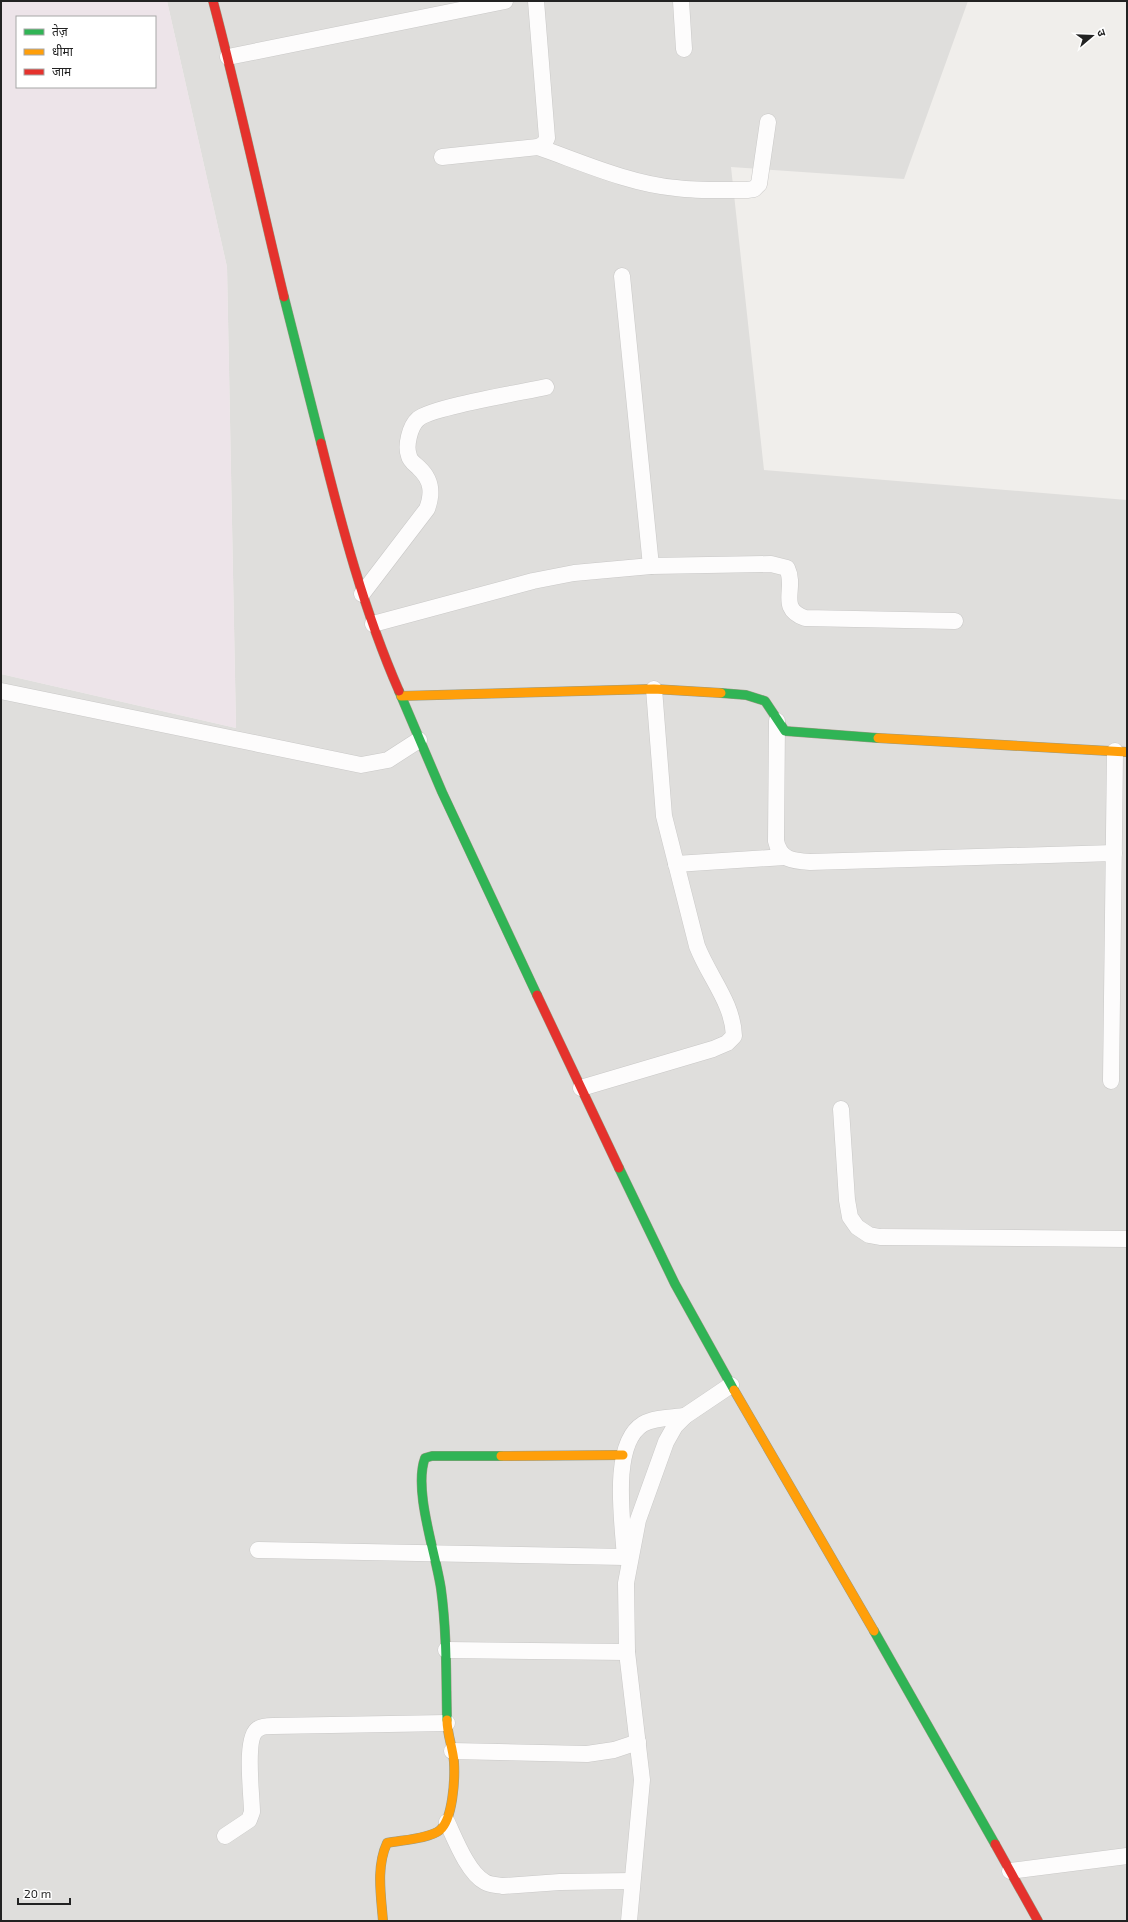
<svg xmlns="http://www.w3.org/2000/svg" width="1128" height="1922" font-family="'Exo 2','Noto Sans Devanagari',sans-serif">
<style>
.residential{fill:#dfdedc}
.industrial{fill:#ede4e9;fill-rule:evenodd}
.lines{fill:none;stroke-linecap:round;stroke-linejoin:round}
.street-casing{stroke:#c9c8c7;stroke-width:17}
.fast-casing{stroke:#999a82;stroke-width:10}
.slow-casing{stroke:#999a82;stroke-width:10}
.jam-casing{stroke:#999a82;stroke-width:10}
.street{stroke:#fdfcfc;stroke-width:16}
.fast{stroke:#30b455;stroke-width:9}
.slow{stroke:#ff9f0a;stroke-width:9}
.jam{stroke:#e5322d;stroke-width:9}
</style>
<rect width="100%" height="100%" fill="#f0eeeb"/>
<polygon class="residential" points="167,1 968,1 904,179 731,167 764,470 1127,500 1127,1921 1,1921 1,674 236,728 227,267"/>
<path class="industrial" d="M 1,1 L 167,1 L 227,267 L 236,728 L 1,674 ZM 17,17 L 155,17 L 155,87 L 17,87 Z"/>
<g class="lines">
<g class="street-casing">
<g id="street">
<polyline points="681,1 684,49"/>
<polyline points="228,57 505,1"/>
<path d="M 538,147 C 581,162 630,184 676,188 C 699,191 723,190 747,190 L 754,189 L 759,184 L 768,122"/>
<polyline points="442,157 538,147 544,144 547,138 536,1"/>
<polyline points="622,276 651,566"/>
<path d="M 362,594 L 427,509 C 433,493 432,480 419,468 C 415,464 410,461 409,456 C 405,446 410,426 418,419 C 431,407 524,392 546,387"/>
<path d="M 373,624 L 533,581 L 574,573 L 651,566 L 771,564 L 787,568 C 797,589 777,608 805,618 L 955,621"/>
<polyline points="1,691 361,765 388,760 419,740"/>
<path d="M 777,721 L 776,841 C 780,860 793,861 810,862 L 1114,853"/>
<polyline points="676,864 785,857"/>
<polyline points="1111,1081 1115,751"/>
<path d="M 581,1088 L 713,1049 L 727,1043 L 734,1036 C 733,1003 709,977 697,946 L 664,816 L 654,689"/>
<polyline points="841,1109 847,1200 850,1217 857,1227 869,1235 880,1237 1127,1239"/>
<polyline points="258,1550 625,1557"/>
<path d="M 625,1558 C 623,1524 610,1444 643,1424 C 655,1417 672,1418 685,1416"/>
<polyline points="446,1650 627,1652"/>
<polyline points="452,1751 587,1754 614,1750 638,1742"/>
<path d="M 447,1822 C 455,1839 468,1873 485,1882 C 490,1885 497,1885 503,1886 L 560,1882 L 632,1881"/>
<path d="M 225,1836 L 249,1820 L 252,1812 C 252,1796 244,1737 258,1729 C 262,1726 269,1726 273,1726 L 447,1723"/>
<polyline points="1010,1871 1127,1856"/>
<polyline points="629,1921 642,1780 627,1652 626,1583 638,1520 666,1442 675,1426 685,1416 731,1385"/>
</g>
</g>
<g class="fast-casing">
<g id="fast">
<polyline points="284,297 321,443"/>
<polyline points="399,691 442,792 537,995"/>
<polyline points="721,693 746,695 765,701 785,731 878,738"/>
<polyline points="619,1168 675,1284 734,1390"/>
<polyline points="874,1631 995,1844"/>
<path d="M 447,1720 C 446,1676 447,1633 441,1589 C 436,1554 413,1490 425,1458 L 432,1456 L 501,1456"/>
</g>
</g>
<g class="slow-casing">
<g id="slow">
<polyline points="401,696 654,689 721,693"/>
<polyline points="878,738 1127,752"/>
<polyline points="734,1390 874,1631"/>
<polyline points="501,1456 623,1455"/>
<path d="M 383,1921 C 381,1895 376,1867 387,1843 C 401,1840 429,1839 440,1830 C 453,1819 455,1779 454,1762 C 453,1748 447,1734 447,1720"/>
</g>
</g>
<g class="jam-casing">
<g id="jam">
<path d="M 213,1 C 239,99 260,198 284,297"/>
<path d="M 321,443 C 342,527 364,611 399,691"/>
<polyline points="537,995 619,1168"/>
<polyline points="995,1844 1038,1921"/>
</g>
</g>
<use href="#street" class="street"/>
<use href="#fast" class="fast"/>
<use href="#slow" class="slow"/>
<use href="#jam" class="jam"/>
</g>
<rect width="1128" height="1922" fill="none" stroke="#222222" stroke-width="4"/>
<rect x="16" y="16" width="140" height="72" fill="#ffffff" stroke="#a7a7a7"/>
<rect x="24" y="29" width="20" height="6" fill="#30b455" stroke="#a7a7a7"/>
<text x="52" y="36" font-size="12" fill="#222222">तेज़</text>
<rect x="24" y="49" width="20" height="6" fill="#ff9f0a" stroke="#a7a7a7"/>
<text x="52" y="56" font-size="12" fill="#222222">धीमा</text>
<rect x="24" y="69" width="20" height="6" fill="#e5322d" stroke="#a7a7a7"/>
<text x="52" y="76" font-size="12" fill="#222222">जाम</text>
<g transform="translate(1092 36) rotate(71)" stroke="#ffffff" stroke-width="3" paint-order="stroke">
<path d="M0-3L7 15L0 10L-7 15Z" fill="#222222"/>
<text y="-6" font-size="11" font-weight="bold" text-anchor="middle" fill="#222222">उ</text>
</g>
<path d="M18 1898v6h52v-6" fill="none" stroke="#222222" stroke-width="2"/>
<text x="24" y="1898" font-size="12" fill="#222222" stroke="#ffffff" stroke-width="3" paint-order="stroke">20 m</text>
</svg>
